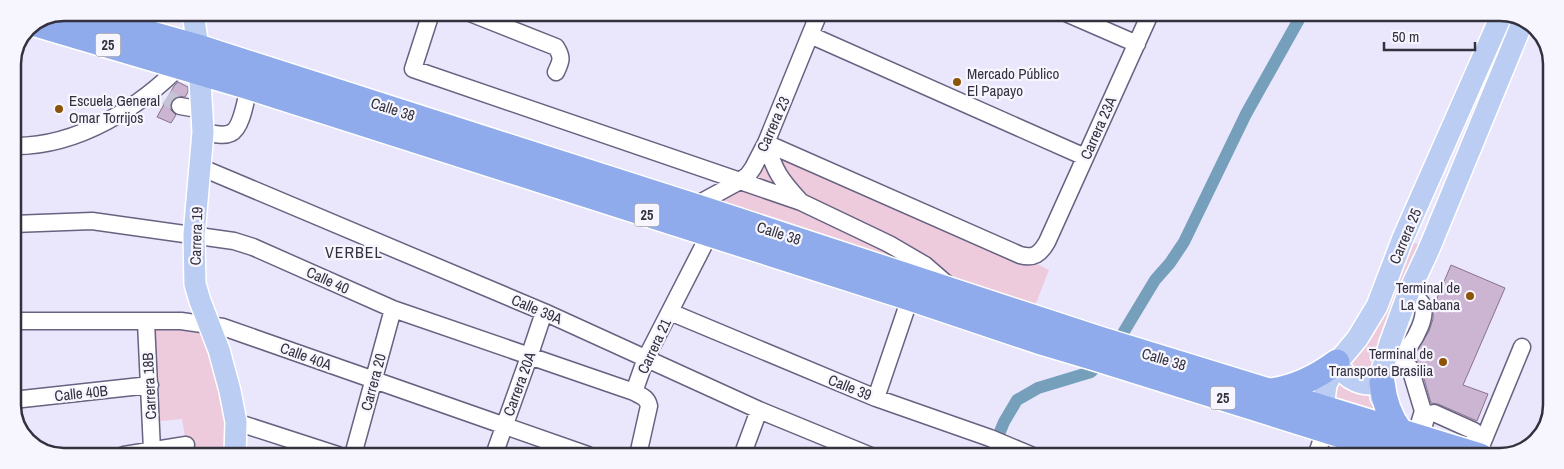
<svg xmlns="http://www.w3.org/2000/svg" width="1564" height="469" font-family="'Archivo Narrow',sans-serif">
<rect width="100%" height="100%" fill="#eae7fc"/>
<!-- green -->
<path fill="#edcbdd" d="M766,143L1020,255L1049,270L1031,316L694,206L740,181Z
M1403,238L1429,249L1382,382L1370,422L1319,406Z
M146,322L208,324L235,455H188L182,419L151,422Z"/>
<g fill="none" stroke-linecap="round" stroke-linejoin="round">
<!-- canal -->
<path stroke="#769fbb" stroke-width="12" d="M990,456L1004,422L1017,400L1038,388L1091,372L1111,353L1155,280L1170,263L1184,242L1246,114L1302,14"/>
</g>
<!-- building -->
<path fill="#ccb5d2" stroke="#87728c" d="M178,82L188,87V92L185,97L177,96L172,100L170,109L176,115L171,123L157,117L174,86Z
M1451,265L1505,288L1463,385L1488,394L1477,421L1438,404L1431,403L1420,365L1413,357L1429,331L1433,319V308Z"/>
<g fill="none" stroke-linecap="round" stroke-linejoin="round">
<!-- minor-tunnel -->
<path stroke="#c5c3d6" stroke-width="16" stroke-dasharray="16 8" stroke-linecap="butt" d="M167,97L180,106"/>
<defs>
<path id="minor" d="M431,13L413,69L801,202L889,244L925,265L948,285
M470,13L556,47C563,58 561,61 556,72
M1068,14L1137,44
M810,35L1085,157
M180,106L203,110
M203,132C211,133 223,137 231,133C242,128 246,98 249,87
M766,143L1020,255C1034,259 1040,254 1047,242L1150,14
M766,143C775,172 780,179 800,201
M13,146C78,147 141,107 185,61
M200,167L544,312L759,410L871,456
M694,206L740,181L748,175L753,168L766,143L819,13
M13,224L92,221L234,241L253,247L393,309L634,392
M670,312L876,398L990,438L1033,456
M13,321H181L223,327L588,455
M146,322L152,450
M1390,343C1397,346 1403,350 1410,345C1416,337 1426,318 1423,307C1422,300 1414,297 1408,294
M1385,356L1405,363L1410,368L1423,411L1415,437
M876,398L910,298
M13,400L150,385
M236,422L338,455
M1423,429L1426,418L1429,414L1434,413L1474,431L1476,435L1471,452
M124,455L186,445
M353,455L393,309
M494,455L529,357L544,312
M638,455L649,406C647,397 641,396 634,392L646,358L709,235
M742,456L759,410
M1316,456L1325,430
M1477,456L1522,347"/>
<path id="major" d="M193,13L198,47L203,132L194,235L195,284L200,301L219,350L230,391L236,422L235,455
M1337,362C1345,380 1364,388 1382,382
M1381,397L1383,367L1390,343L1408,294L1429,249L1523,21
M1325,424L1324,400L1326,385L1336,364L1357,339L1377,306L1403,238L1502,14"/>
<path id="highway" d="M77,13L198,47L694,206L1099,339L1480,456
M36,24L249,87L910,298L1038,341L1095,358L1408,456
M1382,382C1384,401 1389,416 1400,431
M1270,391C1296,388 1317,377 1337,362"/>
</defs>
<!-- minor casing -->
<use href="#minor" stroke="#676280" stroke-width="19"/>
<!-- major casing -->
<use href="#major" stroke="#fff" stroke-width="24"/>
<!-- highway casing -->
<use href="#highway" stroke="#fff" stroke-width="28"/>
<!-- minor -->
<use href="#minor" stroke="#fff" stroke-width="16"/>
<!-- major -->
<use href="#major" stroke="#bccdf3" stroke-width="21"/>
<!-- highway -->
<use href="#highway" stroke="#8fabeb" stroke-width="25"/>
</g>
<!-- markers -->
<g fill="#8c5309" stroke="#f7f6fe" stroke-width="2">
<circle cx="957" cy="82" r="5"/>
<circle cx="59" cy="109" r="5"/>
<circle cx="1470" cy="296" r="5"/>
<circle cx="1443" cy="362" r="5"/>
</g>
<g text-anchor="middle" dominant-baseline="central" stroke-width="4.5" stroke-linejoin="round" paint-order="stroke">
<!-- shield labels -->
<g fill="#f7f6fe" stroke="#6e6c78" stroke-width="1">
<rect x="95.5" y="33.5" width="25" height="23" rx="4"/>
<rect x="634.5" y="203.5" width="25" height="23" rx="4"/>
<rect x="1210.5" y="386.5" width="25" height="23" rx="4"/>
</g>
<g font-size="14" font-weight="bold" fill="#33313e">
<text x="108" y="45">25</text>
<text x="647" y="215">25</text>
<text x="1223" y="398">25</text>
</g>
<!-- poi labels -->
<g font-size="15" fill="#33313e" stroke="#f7f6fe" text-anchor="start">
<text x="967" y="73">Mercado Público<tspan x="967" dy="17">El Papayo</tspan></text>
<text x="69" y="100">Escuela General<tspan x="69" dy="17">Omar Torrijos</tspan></text>
<text x="1460" y="287" text-anchor="end">Terminal de<tspan x="1460" dy="17">La Sabana</tspan></text>
<text x="1433" y="353" text-anchor="end">Terminal de<tspan x="1433" dy="17">Transporte Brasilia</tspan></text>
</g>
<!-- street labels -->
<g font-size="15" fill="#33313e" stroke="#f7f6fe">
<text transform="translate(393 109) rotate(18)">Calle 38</text>
<text transform="translate(773 124) rotate(-66)">Carrera 23</text>
<text transform="translate(1098 128) rotate(-66)">Carrera 23A</text>
<text transform="translate(779 233) rotate(18)">Calle 38</text>
<text transform="translate(196 236) rotate(-88)">Carrera 19</text>
<text transform="translate(1405 236) rotate(-67)">Carrera 25</text>
<text transform="translate(328 280) rotate(24)">Calle 40</text>
<text transform="translate(537 309) rotate(23)">Calle 39A</text>
<text transform="translate(654 346) rotate(-65)">Carrera 21</text>
<text transform="translate(306 356) rotate(20)">Calle 40A</text>
<text transform="translate(1164 359) rotate(17)">Calle 38</text>
<text transform="translate(373 382) rotate(-75)">Carrera 20</text>
<text transform="translate(519 384) rotate(-70)">Carrera 20A</text>
<text transform="translate(149 386) rotate(-93)">Carrera 18B</text>
<text transform="translate(850 387) rotate(22)">Calle 39</text>
<text transform="translate(81 393) rotate(-6)">Calle 40B</text>
</g>
<!-- neighbourhood labels -->
<g font-size="16" letter-spacing="1" fill="#33313e" stroke="#f7f6fe">
<text x="354" y="252">VERBEL</text>
</g>
</g>
<!-- crop -->
<path d="M0 0H1564V469H0ZM64 21H1500A43 43 0 0 1 1543 64V405A43 43 0 0 1 1500 448H64A43 43 0 0 1 21 405V64A43 43 0 0 1 64 21Z" fill="#f7f6fe" fill-rule="evenodd"/>
<path fill="none" stroke="#33313e" stroke-width="2.5" d="M64 21H1500A43 43 0 0 1 1543 64V405A43 43 0 0 1 1500 448H64A43 43 0 0 1 21 405V64A43 43 0 0 1 64 21Z"/>
<!-- scale -->
<path d="M1384 42v8h91v-8" fill="none" stroke="#33313e" stroke-width="2.5"/>
<text x="1392" y="42" font-size="15" fill="#33313e" stroke="#f7f6fe" stroke-width="4" paint-order="stroke">50 m</text>
</svg>
